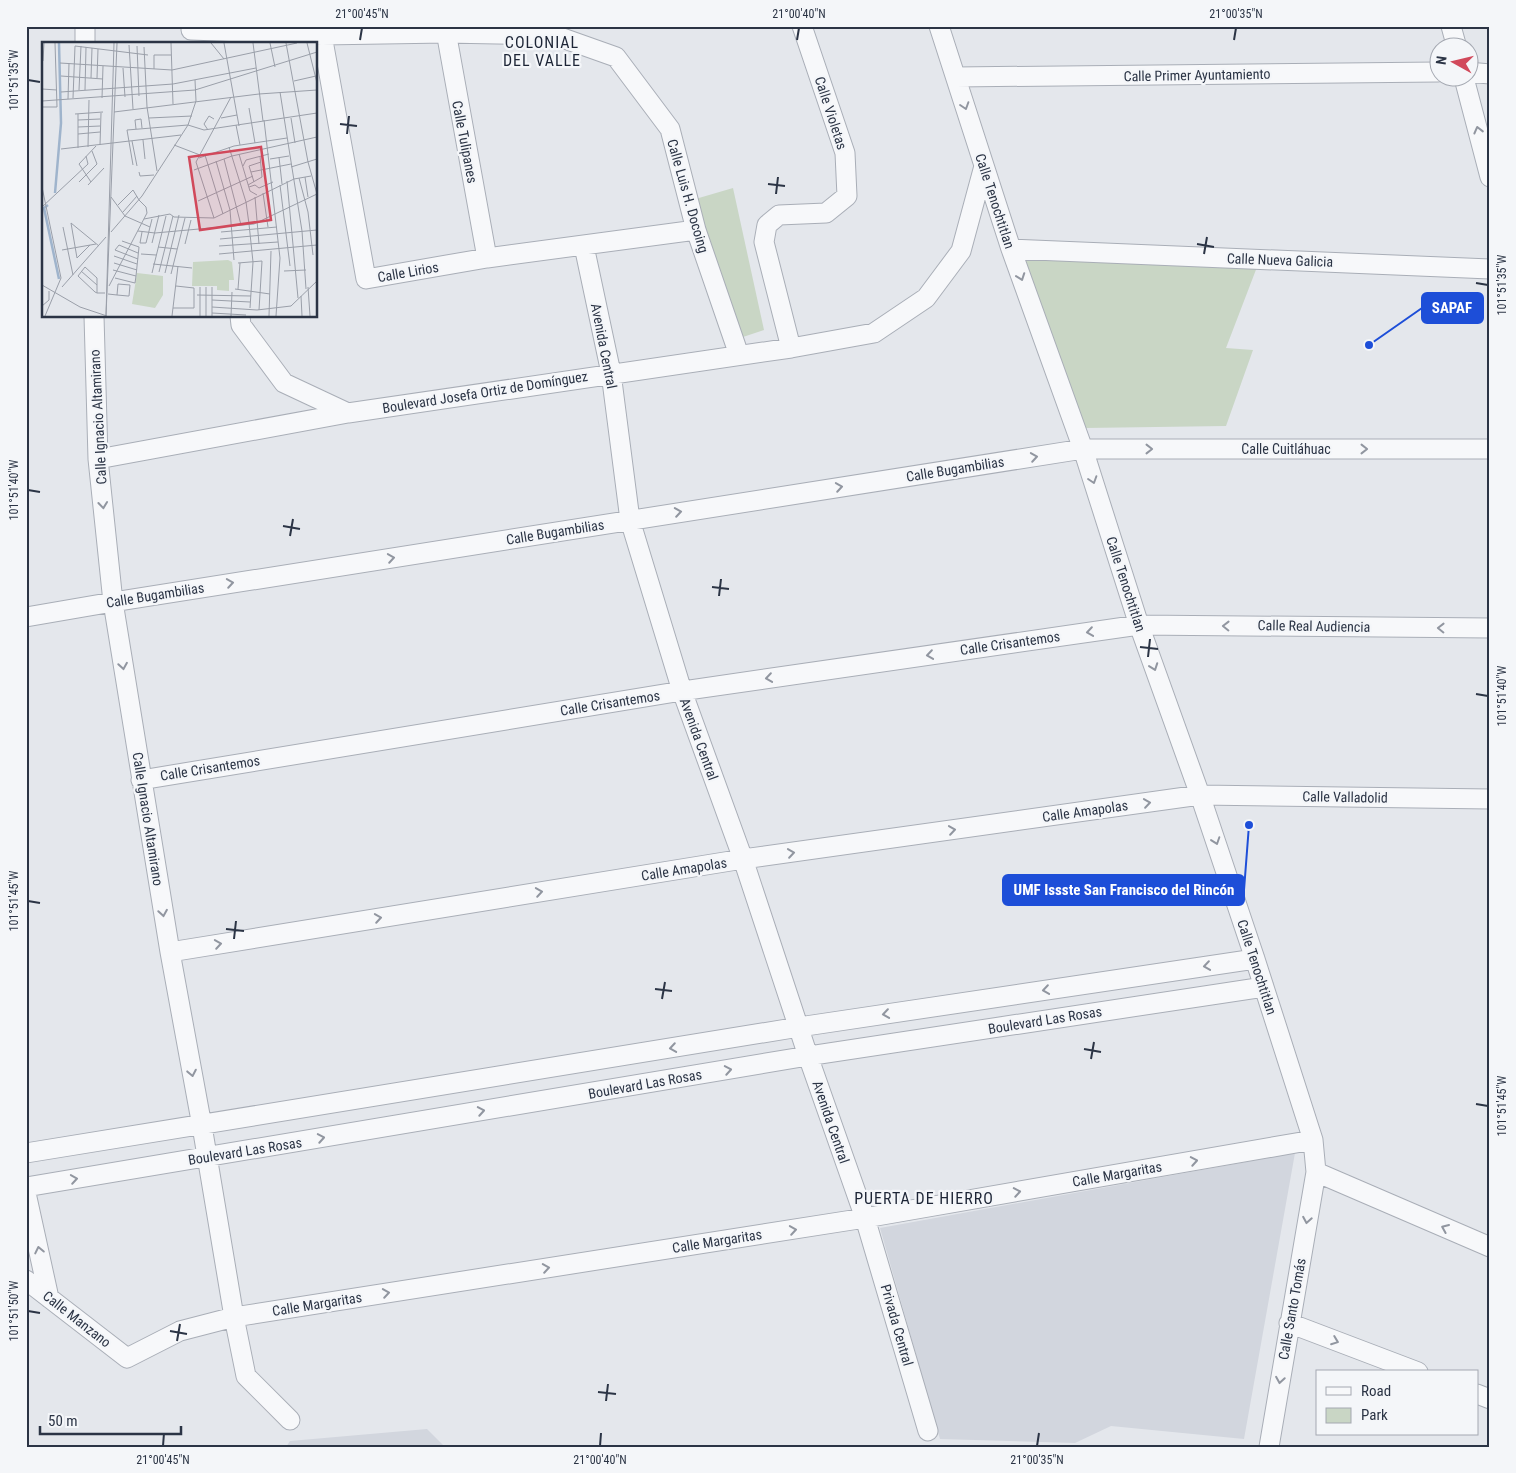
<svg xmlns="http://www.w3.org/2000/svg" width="1516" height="1473" font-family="'Roboto Condensed',sans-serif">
<rect width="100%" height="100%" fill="#e4e7ec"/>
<!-- built -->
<path fill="#d2d6de" d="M1295,1153L1244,1439L1111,1426L1075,1443L940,1439L880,1228Z
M427,1429L445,1447H286L290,1441Z"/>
<!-- green -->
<path fill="#c9d6c5" d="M733,188L764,330L737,339L692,200Z
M1020,257L1257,267L1226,348L1253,350L1226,426L1085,428Z"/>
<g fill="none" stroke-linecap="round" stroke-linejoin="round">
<defs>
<path id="minor" d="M85,26V44
M445,26L487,258
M939,26L1011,249L1083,449L1139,625L1200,795L1255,959L1313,1140L1316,1172L1269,1447
M1451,26L1457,48
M191,30L322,35L445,33L554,35L616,57L670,129L696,230L739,355
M322,35L366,279L487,258L696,230
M1468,72L1490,74
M956,77L1438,72
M1464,78L1490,177
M584,246L611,373L630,520L682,691L743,859L808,1056L865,1218L928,1431
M1011,249L1490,269
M94,316L98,459L113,602L170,952L202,1126L234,1317L246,1376L290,1420
M240,316L241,325L284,383L348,413
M791,348L764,242L767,225L779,215L826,213L847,196L845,153L802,26
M98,459L348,413L791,348L874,333L926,298L961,251L984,166
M26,617L113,602L1083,449H1490
M141,780L682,691L1139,625L1490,628
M170,952L743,859L1200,795L1490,799
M26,1153L799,1027L1255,959
M1316,1172L1490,1247
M26,1187L808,1056L1264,987
M26,1193L49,1298
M26,1280L127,1358L180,1331L234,1317L865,1218L1313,1140
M1289,1323L1418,1372
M1477,1394L1490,1399"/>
</defs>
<!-- minor casing -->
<use href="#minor" stroke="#a9aeb7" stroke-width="21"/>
<!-- minor -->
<use href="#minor" stroke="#f7f8fa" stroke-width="19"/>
</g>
<!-- one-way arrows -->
<defs><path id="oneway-chevron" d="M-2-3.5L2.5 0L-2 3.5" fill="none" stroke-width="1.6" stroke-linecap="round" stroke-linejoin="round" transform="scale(1.25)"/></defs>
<g stroke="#9196a0">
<use href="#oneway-chevron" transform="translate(965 106) rotate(72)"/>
<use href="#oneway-chevron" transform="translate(1478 130) rotate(-104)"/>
<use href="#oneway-chevron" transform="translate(1021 277) rotate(70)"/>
<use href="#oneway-chevron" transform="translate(1149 449)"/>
<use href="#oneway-chevron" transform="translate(1364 449)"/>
<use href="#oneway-chevron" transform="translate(1034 457) rotate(-9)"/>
<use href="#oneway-chevron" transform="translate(1093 480) rotate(72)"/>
<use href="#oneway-chevron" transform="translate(839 487) rotate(-9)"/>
<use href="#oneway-chevron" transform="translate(103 505) rotate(84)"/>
<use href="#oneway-chevron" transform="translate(678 512) rotate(-9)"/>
<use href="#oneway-chevron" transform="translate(391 558) rotate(-9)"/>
<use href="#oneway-chevron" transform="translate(230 583) rotate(-9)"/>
<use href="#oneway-chevron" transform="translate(1226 626) rotate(-179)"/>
<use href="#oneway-chevron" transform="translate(1441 628) rotate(-179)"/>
<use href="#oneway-chevron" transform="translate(1090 632) rotate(172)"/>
<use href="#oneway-chevron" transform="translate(930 655) rotate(172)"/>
<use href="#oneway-chevron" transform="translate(123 666) rotate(81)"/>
<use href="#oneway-chevron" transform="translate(1154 667) rotate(70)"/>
<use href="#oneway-chevron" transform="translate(769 678) rotate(172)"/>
<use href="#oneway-chevron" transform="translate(1147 803) rotate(-8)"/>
<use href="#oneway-chevron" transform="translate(952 830) rotate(-8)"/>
<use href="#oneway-chevron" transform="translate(1216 841) rotate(71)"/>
<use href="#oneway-chevron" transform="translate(791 853) rotate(-8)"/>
<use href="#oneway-chevron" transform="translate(539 892) rotate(-9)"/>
<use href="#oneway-chevron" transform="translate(163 913) rotate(81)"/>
<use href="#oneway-chevron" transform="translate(378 918) rotate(-9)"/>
<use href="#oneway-chevron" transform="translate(218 944) rotate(-9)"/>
<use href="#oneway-chevron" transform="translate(1207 966) rotate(172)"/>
<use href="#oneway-chevron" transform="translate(1046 990) rotate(172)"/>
<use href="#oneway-chevron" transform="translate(886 1014) rotate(172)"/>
<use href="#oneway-chevron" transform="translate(673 1048) rotate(171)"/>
<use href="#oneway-chevron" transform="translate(728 1070) rotate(-10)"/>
<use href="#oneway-chevron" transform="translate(192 1073) rotate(79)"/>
<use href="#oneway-chevron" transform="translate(481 1111) rotate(-10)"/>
<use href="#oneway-chevron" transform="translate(321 1138) rotate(-10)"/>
<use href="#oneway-chevron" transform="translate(1194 1161) rotate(-10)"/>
<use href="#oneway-chevron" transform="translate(74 1179) rotate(-9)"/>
<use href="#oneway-chevron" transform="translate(1017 1192) rotate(-10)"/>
<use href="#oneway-chevron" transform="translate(1307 1220) rotate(100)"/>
<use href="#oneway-chevron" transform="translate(1445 1228) rotate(-157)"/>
<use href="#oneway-chevron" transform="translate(793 1230) rotate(-9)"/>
<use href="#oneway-chevron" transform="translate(39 1250) rotate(-102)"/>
<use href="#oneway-chevron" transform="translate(546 1268) rotate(-9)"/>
<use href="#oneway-chevron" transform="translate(386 1293) rotate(-9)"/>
<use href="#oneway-chevron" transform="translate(1335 1341) rotate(21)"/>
<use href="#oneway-chevron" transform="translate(1280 1380) rotate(99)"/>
</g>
<!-- ticks -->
<path fill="none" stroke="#2b3445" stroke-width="2" d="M360,40L362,28M797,40L799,28M1234,40L1236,28M28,80L40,82M340,124L357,126M347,134L349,116M768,184L785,186M776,194L778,177M1197,244L1214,247M1204,254L1207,237M1476,283L1488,285M28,490L40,492M283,526L300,529M290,536L293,519M712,587L729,589M719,596L721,579M1140,647L1158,649M1148,657L1150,639M1476,694L1488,696M28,901L40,903M226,929L244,931M234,939L236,921M655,989L672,991M662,999L665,982M1084,1049L1101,1052M1091,1059L1094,1042M1476,1104L1488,1106M28,1311L40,1313M170,1331L187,1334M177,1341L180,1324M598,1392L616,1394M606,1401L608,1384M163,1446L164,1433M600,1446L601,1433M1037,1446L1039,1433"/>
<g text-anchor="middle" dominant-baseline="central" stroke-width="4.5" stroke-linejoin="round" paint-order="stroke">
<!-- street labels -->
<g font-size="14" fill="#2b3445" stroke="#f4f6f9">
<text transform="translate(1197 75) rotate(-1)">Calle Primer Ayuntamiento</text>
<text transform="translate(831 113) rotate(72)">Calle Violetas</text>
<text transform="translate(465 142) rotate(79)">Calle Tulipanes</text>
<text transform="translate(688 196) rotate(74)">Calle Luis H. Docoing</text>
<text transform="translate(995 201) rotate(72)">Calle Tenochtitlan</text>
<text transform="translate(1280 260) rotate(2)">Calle Nueva Galicia</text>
<text transform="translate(408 272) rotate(-10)">Calle Lirios</text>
<text transform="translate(604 346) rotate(79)">Avenida Central</text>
<text transform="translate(485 392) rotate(-9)">Boulevard Josefa Ortiz de Domínguez</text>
<text transform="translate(98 417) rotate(-93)">Calle Ignacio Altamirano</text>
<text x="1286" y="449">Calle Cuitláhuac</text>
<text transform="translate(955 469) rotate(-9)">Calle Bugambilias</text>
<text transform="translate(555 532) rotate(-9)">Calle Bugambilias</text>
<text transform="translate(1126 584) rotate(72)">Calle Tenochtitlan</text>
<text transform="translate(155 595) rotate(-9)">Calle Bugambilias</text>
<text transform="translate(1314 626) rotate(1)">Calle Real Audiencia</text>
<text transform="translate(1010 643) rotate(-8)">Calle Crisantemos</text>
<text transform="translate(610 703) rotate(-9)">Calle Crisantemos</text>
<text transform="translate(699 739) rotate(70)">Avenida Central</text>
<text transform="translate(210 768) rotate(-9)">Calle Crisantemos</text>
<text transform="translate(1345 797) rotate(1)">Calle Valladolid</text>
<text transform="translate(1085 811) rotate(-8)">Calle Amapolas</text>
<text transform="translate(148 819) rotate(81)">Calle Ignacio Altamirano</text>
<text transform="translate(684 869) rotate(-9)">Calle Amapolas</text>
<text transform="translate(1257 967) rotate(72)">Calle Tenochtitlan</text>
<text transform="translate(1045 1020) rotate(-9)">Boulevard Las Rosas</text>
<text transform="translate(645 1084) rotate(-10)">Boulevard Las Rosas</text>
<text transform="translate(831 1122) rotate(71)">Avenida Central</text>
<text transform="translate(245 1151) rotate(-9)">Boulevard Las Rosas</text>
<text transform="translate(1117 1174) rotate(-10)">Calle Margaritas</text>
<text transform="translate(717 1241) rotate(-9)">Calle Margaritas</text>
<text transform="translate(317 1304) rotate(-9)">Calle Margaritas</text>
<text transform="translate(1292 1309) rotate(-80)">Calle Santo Tomás</text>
<text transform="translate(77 1319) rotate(38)">Calle Manzano</text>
<text transform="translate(897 1325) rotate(74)">Privada Central</text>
</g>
<!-- quarter labels -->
<g font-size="16" letter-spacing="1" fill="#1d2536" stroke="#f4f6f9">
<text x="542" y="42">COLONIAL<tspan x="542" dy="18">DEL VALLE</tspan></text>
<text x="924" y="1198">PUERTA DE HIERRO</text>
</g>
</g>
<!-- overview -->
<g transform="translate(42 42)">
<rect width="275" height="275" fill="#e4e7ec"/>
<path d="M186,218L190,220L192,238H187V249L175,248V244H150L151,220ZM95,231L121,234V253L113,266L90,262Z" fill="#c9d6c5"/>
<path fill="none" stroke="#9fb4cc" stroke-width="2.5" d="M13,151L19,81L17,1M6,163L2,166L17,237"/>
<path fill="none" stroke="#9a9fa9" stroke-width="1" d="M129,1L131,62M169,1L182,17M182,1L197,84M211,1L221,79M228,1L233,25M244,1L266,120L275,152M265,1L275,41M87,3L91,67M95,4L97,54M102,5L105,65L115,129M1,19L2,1M18,21L130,28L255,1M81,26L83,55M112,27V13H129M19,34L61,37M49,36L50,6M55,36L56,7M252,39L274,34M0,47L15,48M37,48L39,4M43,48L44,5M19,50L131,42L214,26M238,50L260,189L264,247M31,56L33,4L106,13M60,56L61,24M26,57L27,21M0,59L153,48L275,10M0,65H15L13,1M207,66L213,101M72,70L217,52L275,48M33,72L61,70M36,72V106M107,76L150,74M179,76L195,73M249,76L253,101M36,78L58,77M222,78L238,216L234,274M194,83L198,103M36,85L58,84M94,87L93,78L99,77L100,86M166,88L162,82L167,74L172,77M36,92L58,90M101,98L103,117M90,99L95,124M58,103L59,71M132,103L158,113M46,105L47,58M187,105L204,160L207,182L211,220L208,266M19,107L139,93M197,112L208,149L215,153M163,113L181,172M237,115L240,142M157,116L192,104L245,96M182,117L199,183M228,117L247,114M174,119L188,168L192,218M91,123L85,88L146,83L162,88L275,71M201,124L204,118L227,112M249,125L275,117M152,128L190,114L275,95M97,130L98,134L112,133M209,130L249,122M263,135L266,155M257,136L266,170L271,213M245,139L256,256M37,140L55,122L50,109M49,140L37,122L54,104M212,140L207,124L219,120M46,143L62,126M206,143L220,135L218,114M238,143L248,224M0,145L19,236L3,274M207,145L213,143L217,146L231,140M221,151L226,185M69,155L83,174L108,185M213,155L217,202M97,158L104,165L105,171M156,159L211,134M76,163L91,148L97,158M0,165L46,122L44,114M81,170L95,154M172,176L154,120L189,55M102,177L128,172L132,175L172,176L252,137L269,134M21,185L31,233M96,189L113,191L212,182L275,152M69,190L100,154L146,83L154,59L153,38M100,190L98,201H104L110,177M179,190L235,185M178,197L275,188M110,201L117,173M143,202L149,178M48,203L35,216L29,181L57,204M177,204L236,200M116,205L135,207M20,208L54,202M99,212L114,213M177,212L275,203M72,214L95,222M96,217L73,208L77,203L96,211M72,221L95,228M196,221L220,219L217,268M111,222L150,226M71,228L94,234M39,229L55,243M242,229L264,228M117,230L131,174M110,231L124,174M123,231L137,173M129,232L143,176M73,236L93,241L94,234L97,205L80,199M0,243L38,265L65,274M67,244L105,171M20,245L64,195M164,245V274M170,245V274M266,245L268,274M193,247L228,252M196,247L198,221M55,251V236L43,225L36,234L53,250L55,251H63M66,252L75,253L86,254H87L88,243L76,242L75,253M155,253L209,254M259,254L260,274M170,258L208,260M0,264L7,258V249M170,265L215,268L249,264L275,239M131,266H152V246L134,244M170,271L204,273M64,273L72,1M64,274L75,1M130,274L136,224M158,274V245M189,274L190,250M227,274L229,209"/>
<path fill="#d1495b" fill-opacity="0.15" stroke="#d1495b" stroke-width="2.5" d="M219,105L229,178L158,188L147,115Z"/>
<rect width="275" height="275" fill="none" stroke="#2b3445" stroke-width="2.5"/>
</g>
<!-- callouts -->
<path fill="none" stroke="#1d4ed8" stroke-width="2" d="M1369 345L1422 308M1249 825L1244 890"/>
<g fill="#1d4ed8" stroke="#f4f6f9" stroke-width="2">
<circle cx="1369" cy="345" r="5"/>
<circle cx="1249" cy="825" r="5"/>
</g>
<g fill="#1d4ed8" stroke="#1d4ed8" stroke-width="2">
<rect x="1422" y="293" width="61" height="30" rx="5"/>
<rect x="1003" y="875" width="241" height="30" rx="5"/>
</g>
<g font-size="15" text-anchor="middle" font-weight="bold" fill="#fff">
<text x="1452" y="313">SAPAF</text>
<text x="1124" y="895">UMF Issste San Francisco del Rincón</text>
</g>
<!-- border -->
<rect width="1516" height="1473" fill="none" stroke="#f4f6f9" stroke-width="55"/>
<!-- legend -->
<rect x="1316" y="1370" width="162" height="65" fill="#f4f6f9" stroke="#a4a8b1"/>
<rect x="1326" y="1387" width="25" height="8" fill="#f7f8fa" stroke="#a4a8b1"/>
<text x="1361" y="1396" font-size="15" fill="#2b3445">Road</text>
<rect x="1326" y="1408" width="25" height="15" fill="#c9d6c5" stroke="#a4a8b1"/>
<text x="1361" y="1420" font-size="15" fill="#2b3445">Park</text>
<!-- north arrow -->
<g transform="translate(1454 62) rotate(278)"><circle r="24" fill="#f4f6f9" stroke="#a4a8b1"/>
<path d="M0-4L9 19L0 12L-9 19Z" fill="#d1495b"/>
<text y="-8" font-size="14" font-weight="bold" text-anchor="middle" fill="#2b3445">N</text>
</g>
<!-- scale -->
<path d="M40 1426v8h141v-8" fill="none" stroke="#2b3445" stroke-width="2.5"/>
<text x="48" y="1426" font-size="15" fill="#2b3445" stroke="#f4f6f9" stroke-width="4" paint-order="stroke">50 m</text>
<rect x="28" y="28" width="1460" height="1418" fill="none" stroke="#2b3445" stroke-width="2"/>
<g font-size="12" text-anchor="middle" fill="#2b3445">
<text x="362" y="18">21°00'45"N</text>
<text x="799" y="18">21°00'40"N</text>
<text x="1236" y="18">21°00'35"N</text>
<text transform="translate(14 80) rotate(-90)" y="4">101°51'35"W</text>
<text transform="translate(1502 285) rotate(-90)" y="4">101°51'35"W</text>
<text transform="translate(14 490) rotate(-90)" y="4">101°51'40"W</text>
<text transform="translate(1502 696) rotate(-90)" y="4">101°51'40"W</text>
<text transform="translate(14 901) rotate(-90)" y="4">101°51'45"W</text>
<text transform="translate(1502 1106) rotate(-90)" y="4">101°51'45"W</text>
<text transform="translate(14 1311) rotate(-90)" y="4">101°51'50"W</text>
<text x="163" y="1464">21°00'45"N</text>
<text x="600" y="1464">21°00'40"N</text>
<text x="1037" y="1464">21°00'35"N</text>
</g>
</svg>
